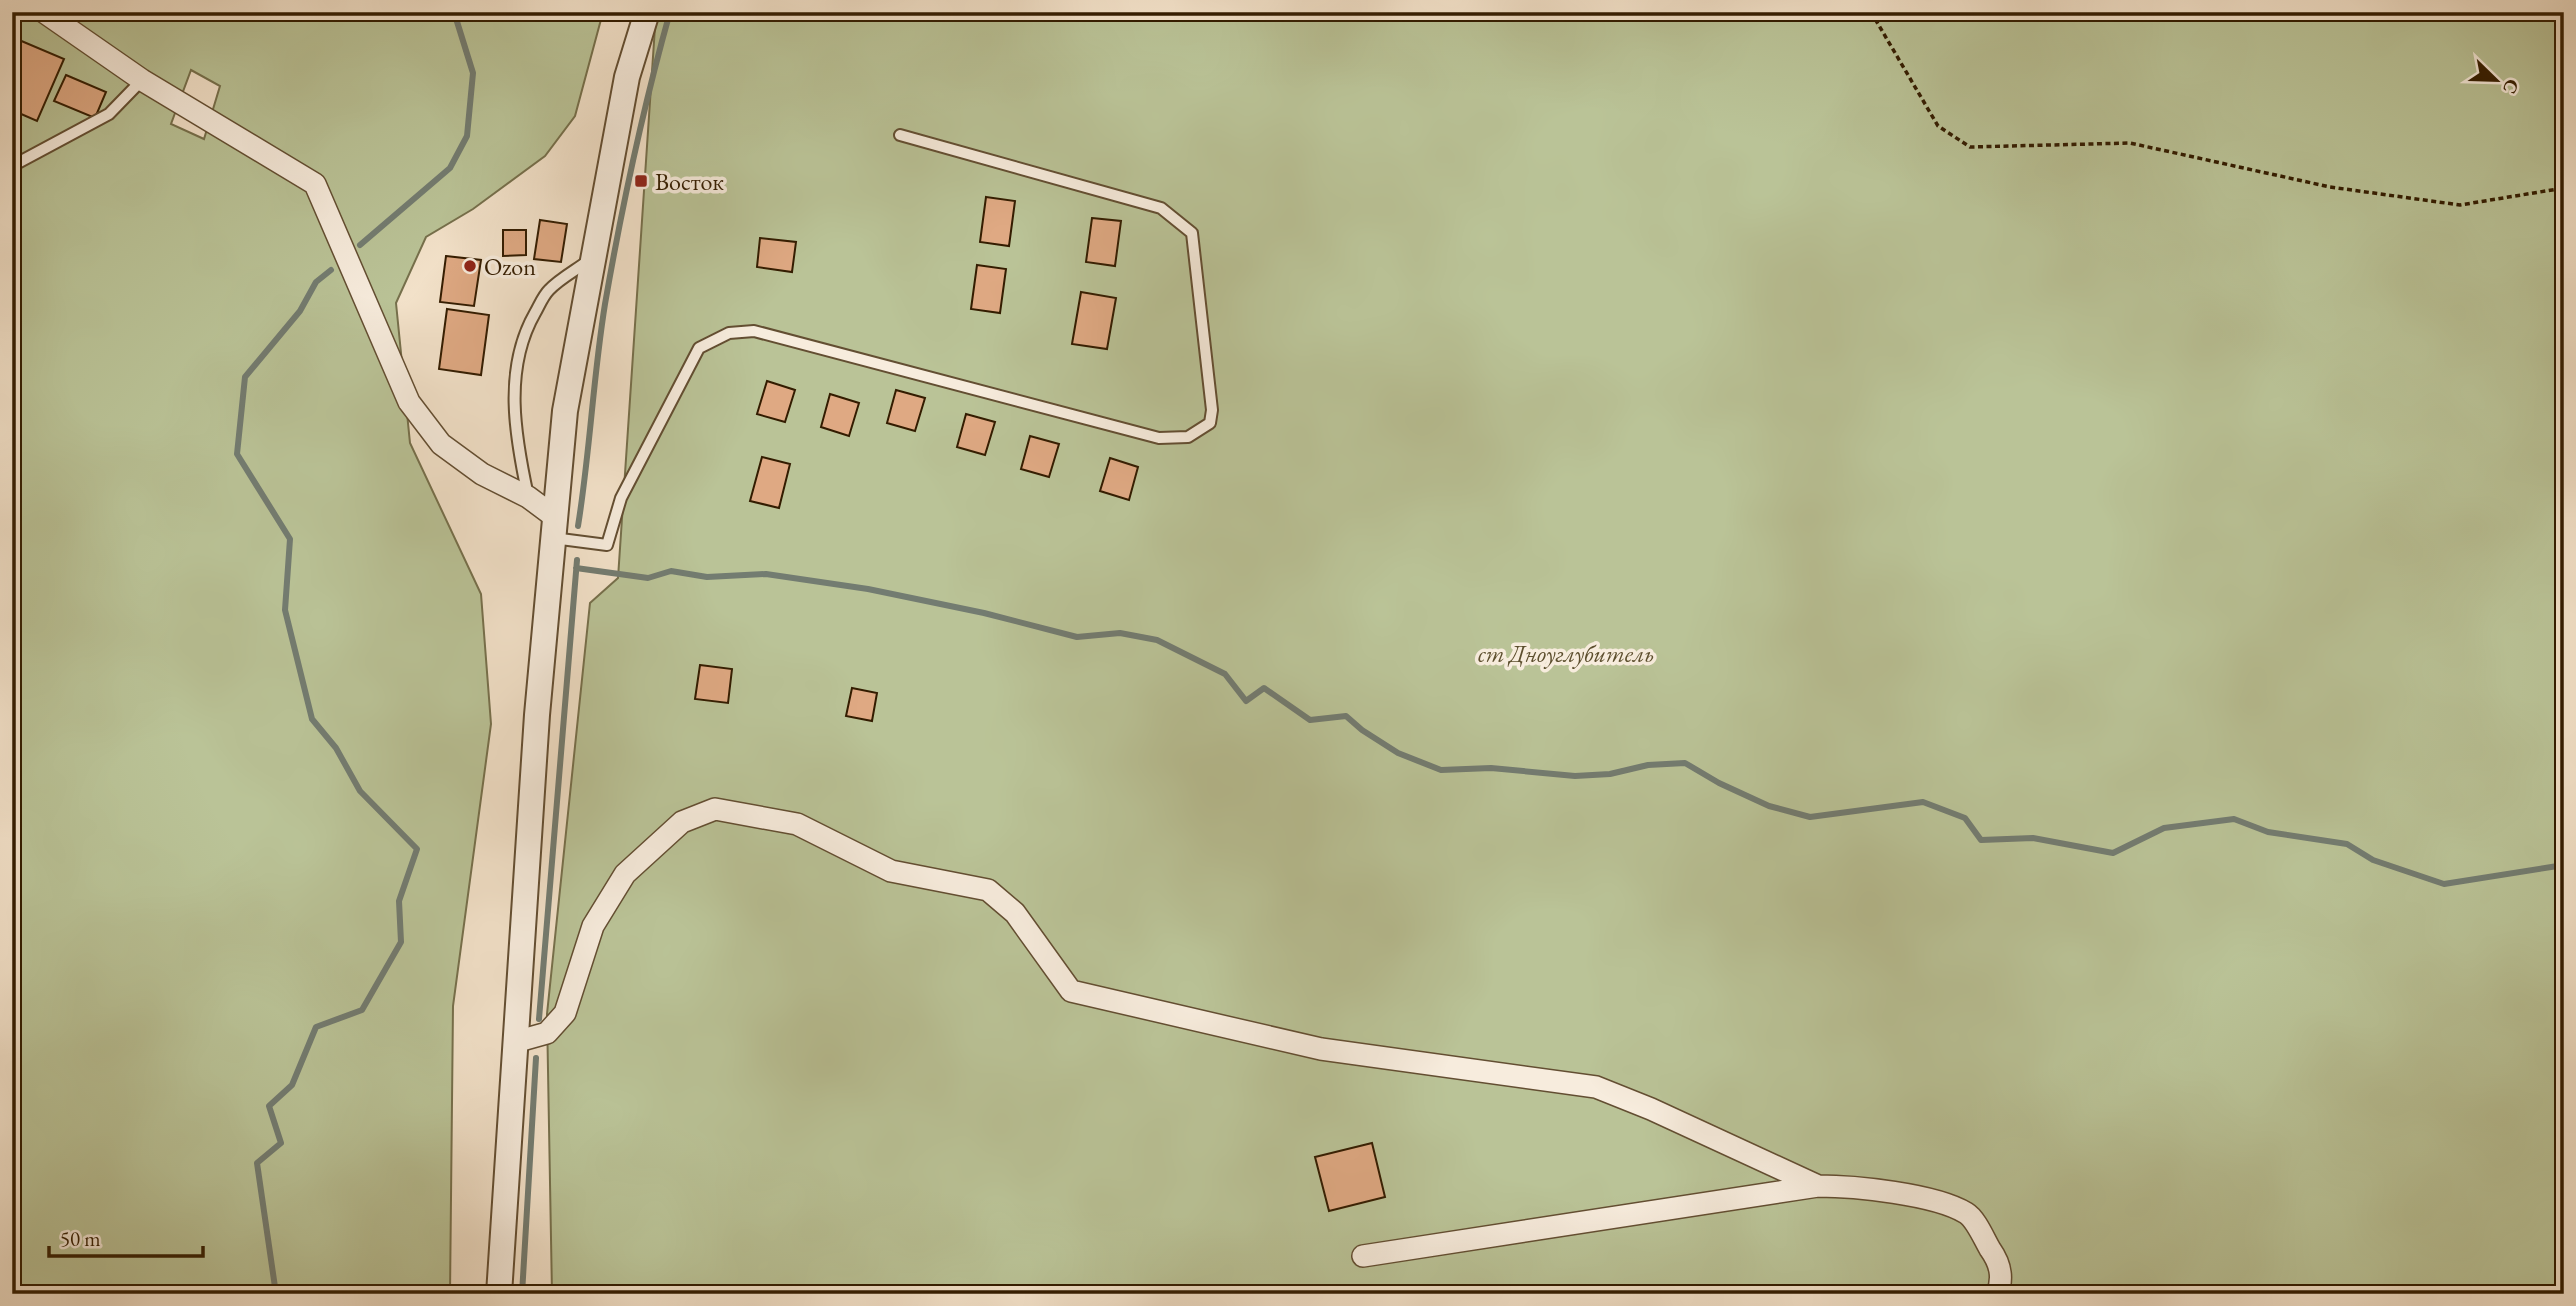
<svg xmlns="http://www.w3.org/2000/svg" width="2576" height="1306" font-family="'EB Garamond',serif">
<rect width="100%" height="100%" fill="#f3e2ca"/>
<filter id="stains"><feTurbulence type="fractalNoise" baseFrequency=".00286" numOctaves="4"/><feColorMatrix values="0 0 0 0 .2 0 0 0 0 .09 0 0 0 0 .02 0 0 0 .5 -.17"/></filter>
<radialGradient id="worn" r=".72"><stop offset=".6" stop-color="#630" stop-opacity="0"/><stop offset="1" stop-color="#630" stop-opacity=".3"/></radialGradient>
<!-- green -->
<path fill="#bac397" stroke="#76704c" stroke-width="2" fill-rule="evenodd" d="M12,12H603L575,116L545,156L473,209L426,237L396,303L410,443L481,594L491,724L453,1006L450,1294H12ZM191,70L220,86L204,139L171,124Z
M660,12H2564V1294H2329L2332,1291L2284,1294H552L547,1014L590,603L618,578L655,27Z"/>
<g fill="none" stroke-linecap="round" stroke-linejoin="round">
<!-- stream -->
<path stroke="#737c71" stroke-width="6" d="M360,245L450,168L467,136L473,73L454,12
M578,526C590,452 593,378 605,304C622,206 643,108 670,12
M576,568L648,578L671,571L707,577L766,574L868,589L984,613L1077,637L1120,633L1157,640L1225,674L1246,701L1264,688L1310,720L1346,716L1362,730L1398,753L1441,770L1491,768L1575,776L1610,774L1648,765L1685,763L1719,783L1769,806L1810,817L1923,802L1965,818L1981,840L2033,838L2113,853L2164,828L2234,819L2268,832L2347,844L2373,860L2444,884L2564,865
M539,1019L577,560
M276,1294L257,1163L281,1143L269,1106L292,1085L316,1027L362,1010L401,942L399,901L417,849L360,791L336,748L312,719L285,610L290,539L237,454L245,377L300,311L316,282L331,270
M522,1294L536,1058"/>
</g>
<!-- building -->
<path fill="#dfa983" stroke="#331c00" stroke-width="2" d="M12,37L64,59L37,121L12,110Z
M66,75L106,92L95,118L54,101Z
M986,197L1015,201L1009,246L980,242Z
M1092,218L1121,221L1115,266L1086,262Z
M540,220L567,224L561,262L534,259Z
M503,230H526V255L503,256Z
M760,238L796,242L792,272L757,267Z
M446,256L481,260L474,306L440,302Z
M977,265L1006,269L1000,313L971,309Z
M1081,292L1116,298L1107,349L1072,344Z
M447,309L489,315L481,375L439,369Z
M767,381L795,390L785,422L757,414Z
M896,390L925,398L915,431L887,423Z
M830,394L859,403L849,436L821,427Z
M966,414L995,422L985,455L957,447Z
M1030,436L1059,444L1049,477L1021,469Z
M762,457L790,464L779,508L750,501Z
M1110,458L1138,467L1129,500L1100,491Z
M700,665L732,669L728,703L695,699Z
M852,688L877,693L872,721L846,716Z
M1372,1143L1385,1197L1329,1211L1315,1157Z"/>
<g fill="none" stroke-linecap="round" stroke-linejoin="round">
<defs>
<path id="service" d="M12,166L109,114L142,80
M528,496C515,436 503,369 535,313C539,306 543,296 549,290C559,279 576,270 588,261
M553,538L607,545L621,498L699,348L729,333L754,331L1159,438L1188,437L1210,423L1212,410L1192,233L1161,208L900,135"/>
<path id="minor" d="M44,12L142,80L315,184L409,402L441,444L482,474L528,497L555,517
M515,1042L547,1033L565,1013L593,926L625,874L682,822L715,809L797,824L891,871L988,890L1015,913L1071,991L1321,1049L1596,1087L1651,1109L1818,1186
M1363,1256L1818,1186C1854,1186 1935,1194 1966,1213C1976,1219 1984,1239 1990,1249C2000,1263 2004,1277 1997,1294"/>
<path id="tertiary" d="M499,1294L537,715L565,411L627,77L647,12"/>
</defs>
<!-- service casing -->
<use href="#service" stroke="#634e32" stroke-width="14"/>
<!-- minor casing -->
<use href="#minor" stroke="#634e32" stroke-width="24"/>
<!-- tertiary casing -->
<use href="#tertiary" stroke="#634e32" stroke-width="28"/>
<!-- path -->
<path stroke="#331c00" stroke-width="3.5" stroke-dasharray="5 3.5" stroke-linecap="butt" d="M1871,12L1938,126L1970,147L2130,143L2330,187L2460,205L2564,188"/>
<!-- service -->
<use href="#service" stroke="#f7ecdd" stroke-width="10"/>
<!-- minor -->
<use href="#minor" stroke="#f7ecdd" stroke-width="21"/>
<!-- tertiary -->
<use href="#tertiary" stroke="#f7ecdd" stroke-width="24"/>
</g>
<!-- markers -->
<g fill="#8f2418" stroke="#f7ecdd" stroke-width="2.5">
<rect x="634" y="174" width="14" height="14" rx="3.5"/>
<circle cx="470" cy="266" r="7"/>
</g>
<g text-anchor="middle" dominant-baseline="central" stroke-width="7" stroke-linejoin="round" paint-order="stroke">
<!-- poi labels -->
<g font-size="24" fill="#331c00" stroke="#f7ecdd" text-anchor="start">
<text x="655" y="181">Восток</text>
<text x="484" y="266">Ozon</text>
</g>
<!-- park labels -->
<g font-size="24" font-style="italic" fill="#5c4e2d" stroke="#f7ecdd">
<text x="1566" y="653">ст Дноуглубитель</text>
</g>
</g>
<!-- margin -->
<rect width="2576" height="1306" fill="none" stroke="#f3e2ca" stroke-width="42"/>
<rect x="14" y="14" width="2548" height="1278" fill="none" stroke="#331c00" stroke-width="3.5"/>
<rect x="21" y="21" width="2534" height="1264" fill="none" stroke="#331c00" stroke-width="2"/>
<!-- north arrow -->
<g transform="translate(2496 80) rotate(113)" stroke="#f7ecdd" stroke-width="5" paint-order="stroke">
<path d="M0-5L12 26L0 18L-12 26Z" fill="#331c00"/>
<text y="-10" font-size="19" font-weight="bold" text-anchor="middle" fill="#331c00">С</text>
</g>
<!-- scale -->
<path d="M49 1246v10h154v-10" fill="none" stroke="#331c00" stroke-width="3.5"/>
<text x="60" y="1246" font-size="21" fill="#331c00" stroke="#f7ecdd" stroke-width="5" paint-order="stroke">50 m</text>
<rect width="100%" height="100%" filter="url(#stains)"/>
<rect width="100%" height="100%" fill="url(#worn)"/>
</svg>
